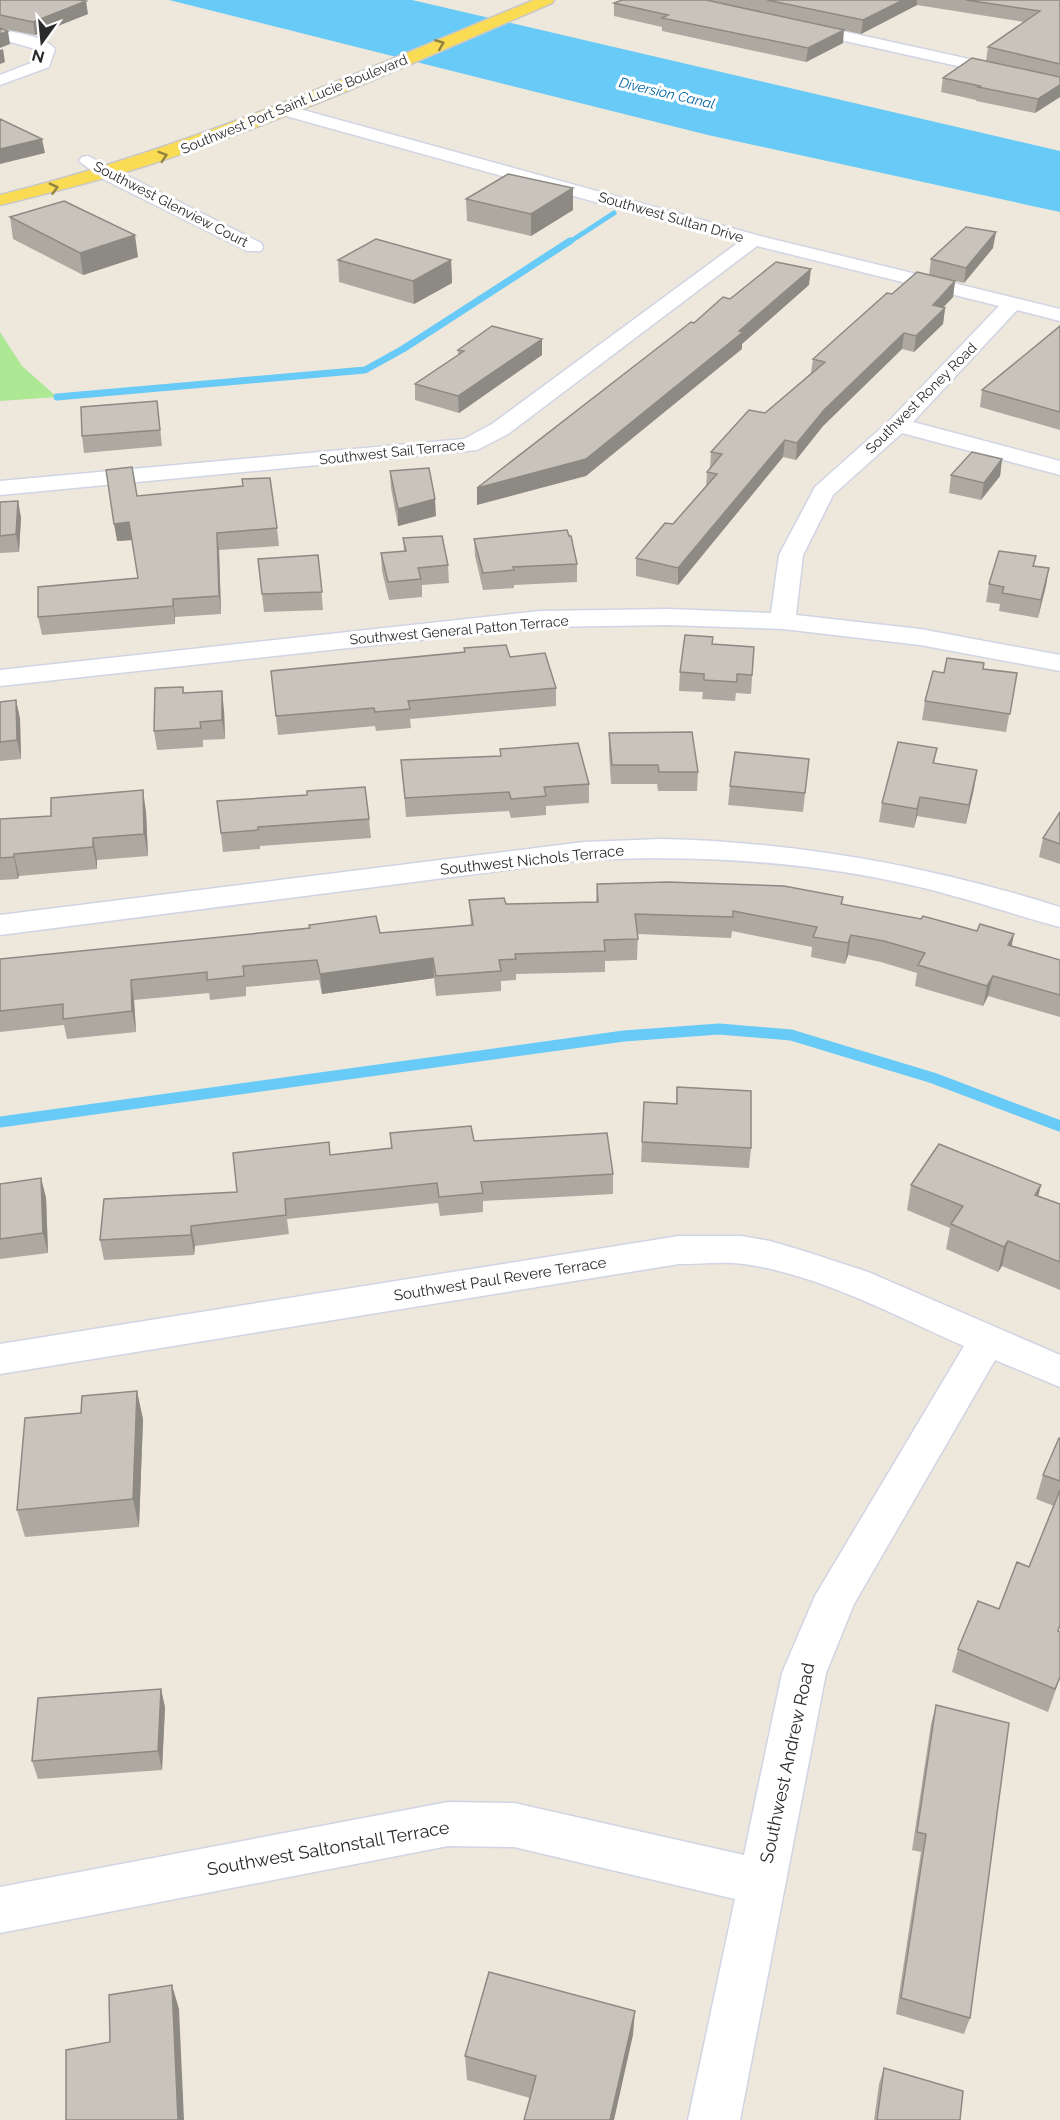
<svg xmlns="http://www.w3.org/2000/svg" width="1060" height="2120" font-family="Raleway,sans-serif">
<rect width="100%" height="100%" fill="#eee7dc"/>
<!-- green -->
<path fill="#ade894" d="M0,332L22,366L57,397L0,401Z"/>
<!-- water -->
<path fill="#67caf7" d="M169,0H412L1060,151V212L708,135Z"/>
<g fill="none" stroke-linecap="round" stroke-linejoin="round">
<!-- stream-far2 -->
<path stroke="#67caf7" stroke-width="5" d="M568,243L614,213"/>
<!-- stream-far1 -->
<path stroke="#67caf7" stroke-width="7" d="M57,397L365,370L403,349L570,241"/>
<!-- stream -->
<path stroke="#67caf7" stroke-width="11" d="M0,1122L624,1036L719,1029L791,1035L933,1078L1060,1126"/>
<defs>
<path id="minor" d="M801,22L1060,79V89L796,30L793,27Z
M0,29C17,34 44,35 55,49L49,67L0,85V75L36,61L39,50L0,39Z
M285,105L760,236L1060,309V321L1017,310L913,422L1060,461V475L902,433L833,495L803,555L796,615L920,629L1060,655V671L920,645L783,629L669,625L540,627L0,686V670L540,611L669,609L771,613L779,555L815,487L890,420L999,306L757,246L508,434L477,450L0,495V481L464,439L492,424L739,242L279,114L277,110Z
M88,156L261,243L263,247L261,251H247L101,178L79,161L82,157Z
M662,839C799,842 930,866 1060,907V927C1011,914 964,897 915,886C806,860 696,855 584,860L0,935V915L584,842Z
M679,1236H741L770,1241L807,1252L868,1272L1060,1355V1387L995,1360L854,1604L826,1673L740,2120H688L735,1899L514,1847L448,1846L0,1933V1887L448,1802L514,1803L744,1855L782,1673L815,1596L964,1346C893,1315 821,1275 744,1264C723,1261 700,1264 679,1264L0,1374V1344Z"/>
<path id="primary" d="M534,0H554L552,3C418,60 285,122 145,166C97,181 49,193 0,205V195C186,149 358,73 534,0Z"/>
</defs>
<!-- minor casing -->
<use href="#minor" stroke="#d1d4e4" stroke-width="3"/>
<!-- primary casing -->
<use href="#primary" stroke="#c8c8c8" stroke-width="3"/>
<!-- minor -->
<use href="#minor" fill="#fff" fill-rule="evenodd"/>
<!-- primary -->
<use href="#primary" fill="#fadb54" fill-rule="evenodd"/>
</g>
<!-- wall -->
<path fill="#ada9a1" d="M0,0L88,14L35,35L0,28Z
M707,0H1060V97L1035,113L976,101V100L941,92L943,78L986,61L988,47L1024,22L917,5L861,34Z
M614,3L843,43L806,62L662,31V27L614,16Z
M573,188V210L531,236L467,221L466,199Z
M10,217L138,257L83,275L13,239Z
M993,248L964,283L955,281L953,297L943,308H945L943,324L914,352L902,349L823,426L796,460L783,457L678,585L636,576V558L673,524L706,488L707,472L710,468L711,452L765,413L811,373L813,359L892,294L929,275L931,259Z
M338,260H451L452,283L414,304L339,282Z
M1060,326V430L980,407L982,390Z
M458,350L542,355L459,413L415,400V384L458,355Z
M159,418L162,446L84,453L82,436Z
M1002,459L1000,476L981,500L949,493L951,475Z
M390,471L436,516L398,526L391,488Z
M137,496L277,528L279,546L219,550L221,614L175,617V624L42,635L38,617L138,578L132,540L117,541Z
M18,501L21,518L19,552L0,553V502Z
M403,538L448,565L449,583L422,585V597L389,600L382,571L381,553L404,551Z
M474,539L577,564V582L514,585V588L483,590L475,556Z
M318,555L323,610L264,612L258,559Z
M1036,556L1034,566L1049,568L1038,618L999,611L1000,604L986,602L989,584Z
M713,637L712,644L754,647L751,694L736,693L735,701L702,699L703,692L679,691L680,672Z
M464,648L510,657L556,688V706L410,719L411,728L376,731L375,726L278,735L271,671L464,652Z
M983,669L1017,673L1006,732L922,720L925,701L944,673Z
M183,687L184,693L224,710L225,739L203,740V747L157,750L154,731Z
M16,700L20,719L21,759L0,761V702Z
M609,733L698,772L697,791H658L657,784H611L609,752Z
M937,748L934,763L977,770L966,824L917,816L914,828L879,822L882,803Z
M500,749L589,784V803L546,806V815L511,818L509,811L406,817L401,760L500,756Z
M809,759L803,812L728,805L730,786Z
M307,795L369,819L371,838L260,846V849L223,852L217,801Z
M146,812L148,856L97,860V869L19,876L18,879L0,880V819Z
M1060,812V864L1039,857L1043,838Z
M597,884L843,897L842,905L977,931L1014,934L1011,946L1060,960V1017L988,996L983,1006L915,986L917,973L881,962L848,955L845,964L811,957L812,947L732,931L731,938L638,934L637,960L605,961V972L516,974V980L501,981V991L436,996L434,978L322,994L319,980L246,987V996L210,1000L209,993L134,1000L136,1032L67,1039L64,1025L0,1032V959L471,926L469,900L506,904L596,902Z
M677,1087L751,1148L749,1168L641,1162L644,1102L676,1103Z
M390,1133L474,1141L613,1174V1194L483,1201V1212L440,1216L438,1203L287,1219L289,1234L195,1246L194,1255L104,1260L100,1240L237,1192L330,1155L391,1148Z
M41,1178L46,1198L48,1253L0,1259V1184Z
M911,1185L1038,1196L1060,1204V1290L1002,1266L998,1272L946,1249L950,1228L907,1210Z
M143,1419L139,1527L25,1537L17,1510Z
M1060,1439V1626L1058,1632H1060V1678L1048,1712L952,1672L958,1649L999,1609L1029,1567L1054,1506L1036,1499L1043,1475Z
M936,1705L970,2018L964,2034L896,2014L921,1852L912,1850L931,1724Z
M165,1707L162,1770L38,1779L32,1761Z
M633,2035L530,2098L467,2080L465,2056Z
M884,2068L960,2120H874L879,2084Z"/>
<!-- shaded-wall -->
<path fill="#8d8983" d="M903,0H917V5L861,34L863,20Z
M86,1L88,14L35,35L33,22Z
M844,30L843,43L806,62L808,48Z
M8,31L10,44L0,48V34Z
M3,49L5,62L0,64V50Z
M1060,85V97L1035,113L1038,99Z
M42,139L45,153L0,164V149Z
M573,188V210L531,236V214Z
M996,232L993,248L964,283L966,268Z
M135,235L138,257L83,275L80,253Z
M451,260L452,283L414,304L413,281Z
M811,269L809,285L742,344V349L586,476L477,505V488L739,331Z
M955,281L953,297L930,321L933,305Z
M945,308L943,324L914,352L916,336Z
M904,333L902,349L823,426L796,460L797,443L824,410Z
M542,339V355L459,413L458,396Z
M785,440L783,457L678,585V568Z
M1002,459L1000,476L981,500L984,483Z
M435,499L436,516L398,526V509Z
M18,501L21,518L19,552L16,534Z
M129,522L132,540L117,541L114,524Z
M217,533L219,550L221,614L219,596Z
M1049,568L1046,586L1038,618L1041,600Z
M173,599L175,617V624L173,606Z
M222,691L224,710L225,739L222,720Z
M16,700L20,719L21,759L17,740Z
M977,770L974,789L966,824L969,805Z
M143,790L146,812L148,856L144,834Z
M920,797L917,816L914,828L917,809Z
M93,838L97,860V869L93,847Z
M14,854L19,876L18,879L14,857Z
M1014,934L1010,954L1008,945Z
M851,935L848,955L845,964L848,943Z
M433,958L434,978L322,994L320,974Z
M993,976L988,996L983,1006L987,986Z
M131,980L134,1000L136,1032L132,1011Z
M41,1178L46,1198L48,1253L43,1233Z
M1041,1185L1035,1210V1195Z
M191,1226L195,1246L194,1255L191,1235Z
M1008,1241L1002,1266L998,1272L1004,1247Z
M137,1391L143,1419L139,1527L133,1499Z
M161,1689L165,1707L162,1770L158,1751Z
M172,1985L179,2009L184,2120H178Z
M635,2011L633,2035L614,2120H610Z"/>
<!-- building -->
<path fill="#c9c4bb" stroke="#8d8983" stroke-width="1.5" d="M0,0H79L86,1L33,22L0,15Z
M622,0H706L844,30L808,48L662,18L668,15L614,3Z
M767,0H903L863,20Z
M966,0H1060V64L988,47L1040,11Z
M0,28L8,31L0,34Z
M972,58L1060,77V85L1038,99L978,87L980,86L943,78Z
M0,119L42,139L0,149Z
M508,174L573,188L531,214L466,199Z
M64,201L135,235L80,253L10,217Z
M966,227L996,232L966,268L931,259Z
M376,239L451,260L413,281L338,260Z
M776,262L811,269L739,331L743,332L586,459L477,488L673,336L691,322L694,323L723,297L730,299Z
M917,272L955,281L933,305L945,308L916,336L904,333L824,410L797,443L785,440L678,568L636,558L665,523L673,524L717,474L707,472L722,454L711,452L749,410L765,413L825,362L813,359L887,293L892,294Z
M492,326L542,339L458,396L415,384L464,351L458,350Z
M1060,326V412L982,390Z
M157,401L160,430L82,436L81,407Z
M972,452L1002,459L984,483L951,475Z
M132,467L137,496L243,486L242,479L270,478L277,528L217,533L219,596L173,599V606L38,617V587L138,578L129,522L114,524L106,470Z
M429,468L435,499L398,509L390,471Z
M18,501L16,534L0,536V502Z
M567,530L569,536H571L577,564L513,567L514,570L483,573L474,539Z
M442,536L448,565L418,568L421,579L388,582L381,553L406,551L403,538Z
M999,551L1036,556L1033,566L1049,568L1041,600L1002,593L1004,587L989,584Z
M318,555L322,592L262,594L258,559Z
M685,635L713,637L712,644L754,647L752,675L737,674V682L704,680V674L680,672Z
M506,645L510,657L545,653L556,688L408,701L410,709L375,712L374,708L276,716L271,671L465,652L464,648Z
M947,658L984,663L983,669L1017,673L1010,714L925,701L933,671L944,673Z
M183,687V693L222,691V720L200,722L201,728L154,731L155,688Z
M16,700L17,740L0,742V702Z
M692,732L698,772H659L658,765H612L609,733Z
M898,742L937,748L933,763L977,770L969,805L920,797L917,809L882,803Z
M578,743L589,784L544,787L546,796L511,799L509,792L405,798L401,760L501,756L500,749Z
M735,752L809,759L805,793L730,786Z
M365,787L369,819L258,827V830L221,833L217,801L307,795V791Z
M143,790L144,834L93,838V847L14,854V857L0,858V819L51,816V798Z
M1060,812V844L1043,838Z
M668,882L784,886L843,897L841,904L921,919L923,916L977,931L980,924L1014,934L1008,945L1060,960V995L993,976L987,986L918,965L925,953L884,941L851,935L848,943L813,937L817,927L733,911V917L635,914L638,939L604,940L605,951L515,954L516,959L499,960L501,971L436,976L433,958L320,974L317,960L243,966L244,976L207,980V972L131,980L132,1011L63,1019V1004L0,1011V959L310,928L309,925L376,916L380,933L473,925L469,900L504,898L506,904L598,902L597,884Z
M677,1087L751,1091V1148L642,1142L644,1102L677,1104Z
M471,1126L474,1141L607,1133L613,1174L481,1182L483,1193L439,1197L437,1183L285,1199L286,1215L191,1226V1235L100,1240L104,1199L237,1192L233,1153L329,1142L330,1155L392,1148L390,1133Z
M939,1144L1041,1185L1035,1195L1060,1204V1262L1008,1241L1004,1247L951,1224L963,1206L911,1185Z
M41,1178L43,1233L0,1239V1184Z
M137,1391L133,1499L17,1510L25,1418L81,1413L82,1396Z
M1059,1438L1060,1439V1481L1043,1475Z
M1060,1490V1625L1058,1631L1060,1632V1677L1055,1689L958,1649L978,1601L999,1609L1017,1562L1029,1567Z
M161,1689L158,1751L32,1761L38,1698Z
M936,1705L1009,1723L970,2018L901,1998L926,1834L917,1832Z
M489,1972L635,2011L610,2120H524L536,2076L465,2056Z
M172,1985L178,2120H66V2050L110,2042L109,1995Z
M884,2068L963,2091L960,2120H877Z"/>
<!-- one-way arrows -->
<defs><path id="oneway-chevron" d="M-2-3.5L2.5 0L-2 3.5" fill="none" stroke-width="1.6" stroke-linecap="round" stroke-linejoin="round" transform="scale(1.5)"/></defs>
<g stroke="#928340">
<use href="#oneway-chevron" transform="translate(440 44) rotate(-22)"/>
<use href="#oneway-chevron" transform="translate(163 156) rotate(-18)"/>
<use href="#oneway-chevron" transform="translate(54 188) rotate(-15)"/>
</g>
<g text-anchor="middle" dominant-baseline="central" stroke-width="6" stroke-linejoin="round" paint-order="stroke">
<!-- far-water labels -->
<g font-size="14" font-style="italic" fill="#0466a5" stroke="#fff">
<text transform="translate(667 93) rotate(13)">Diversion Canal</text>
</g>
<!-- far-street labels -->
<g font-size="14" fill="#2b2b2b" stroke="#fff">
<text transform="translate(294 104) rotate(-22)">Southwest Port Saint Lucie Boulevard</text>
<text transform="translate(171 204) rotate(27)">Southwest Glenview Court</text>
<text transform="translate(671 217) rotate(16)">Southwest Sultan Drive</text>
<text transform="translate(921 398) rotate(-45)">Southwest Roney Road</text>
<text transform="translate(392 452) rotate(-6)">Southwest Sail Terrace</text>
<text transform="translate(459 630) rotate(-5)">Southwest General Patton Terrace</text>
</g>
<!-- street labels -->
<g font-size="15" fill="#2b2b2b" stroke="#fff">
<text transform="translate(532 860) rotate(-6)">Southwest Nichols Terrace</text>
<text transform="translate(500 1279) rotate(-9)">Southwest Paul Revere Terrace</text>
</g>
<!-- near-street labels -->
<g font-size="18" fill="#2b2b2b" stroke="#fff">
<text transform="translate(787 1763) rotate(-78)">Southwest Andrew Road</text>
<text transform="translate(328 1848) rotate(-10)">Southwest Saltonstall Terrace</text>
</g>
</g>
<!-- north arrow -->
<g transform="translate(42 42) rotate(195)" stroke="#ffffff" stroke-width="4.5" paint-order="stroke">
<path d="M0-4.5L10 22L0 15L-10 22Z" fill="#2b2b2b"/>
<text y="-9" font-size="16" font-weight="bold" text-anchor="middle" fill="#2b2b2b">N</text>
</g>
</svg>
